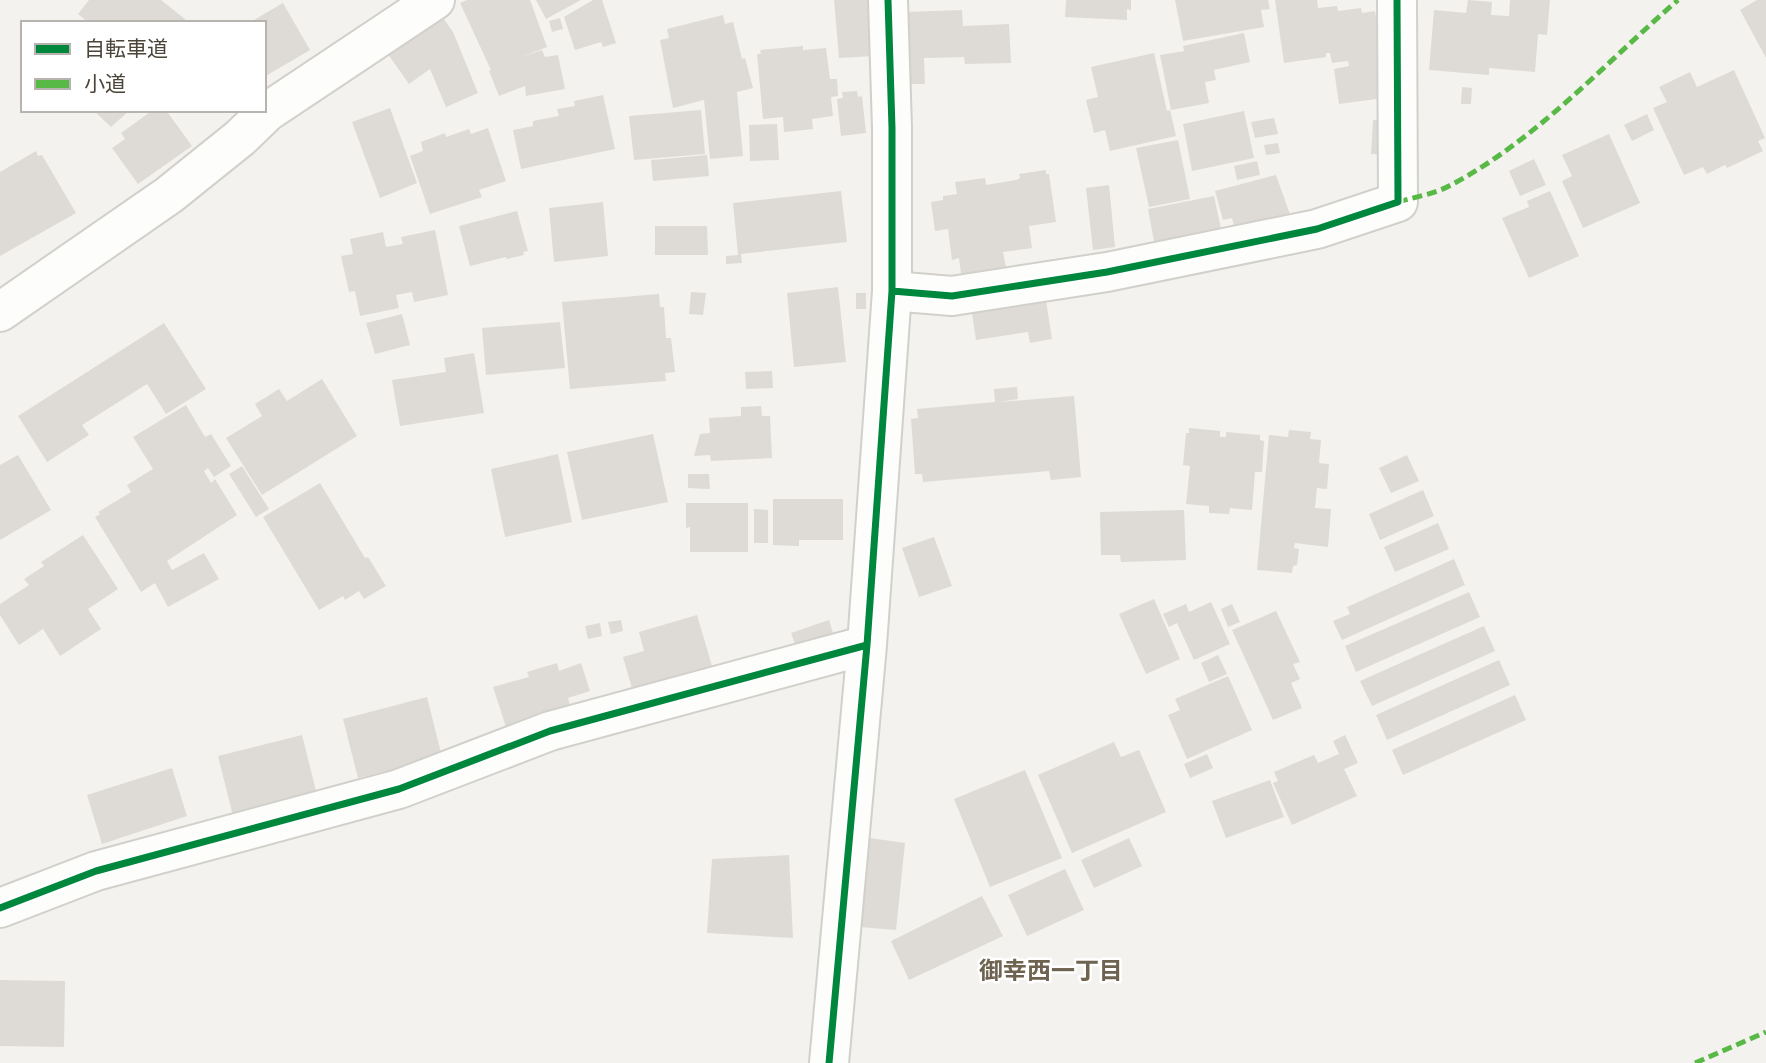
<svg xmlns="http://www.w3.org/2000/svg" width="1766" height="1063" font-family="Overpass,'Noto Sans JP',sans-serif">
<rect width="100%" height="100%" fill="#f4f2ee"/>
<!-- building -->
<path fill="#dedbd6" d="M89,0H161L190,23H89L78,14Z
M467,0H530L547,47L521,57L542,50L545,57L558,55L565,89L526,96L525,86L499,96L489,71L491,70L460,3Z
M536,0H581L546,19Z
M593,0H602L616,43L603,47L601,42L575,50L564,17Z
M834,0H870L874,56L839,58Z
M1066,0H1131V10L1127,9V20L1065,17Z
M1175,0H1268L1270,9L1261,10L1264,27L1183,41Z
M1275,0H1317L1318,8L1337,6L1338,11L1361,8L1362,13L1375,11L1376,17L1385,16L1391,97L1339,104L1334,69L1349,66L1348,61L1332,63L1330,53H1326V57L1284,63Z
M1468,0L1492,2L1491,15L1509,16L1510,0H1550L1547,35L1538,34L1535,72L1489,68V75L1429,70L1434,10L1466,13Z
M1757,0H1766V58L1740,10Z
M283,3L310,50L264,77V23H249Z
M962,10L963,26L1009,24L1011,63L965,64L964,57L924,58L925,84H911V59H906L905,12Z
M439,12L453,32L478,93L446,107L430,69L409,84L385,50Z
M723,15L725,24L733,22L742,59L745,58L753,88L737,92L743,156L710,159L704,100L673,108L660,40L669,38L667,29Z
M560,18L563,29L552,32L549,21Z
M1244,33L1250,62L1214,70L1216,80L1205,82L1209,103L1171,110L1160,55L1184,51L1183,46Z
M803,46V50L826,48L830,79H837L838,96L831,97L833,116L812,119L813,129L784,132L783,117L763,119L757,54H761L760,50Z
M1154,53L1167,111L1170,110L1176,136L1110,151L1105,130L1094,133L1086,100L1098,97L1091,67Z
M1734,70L1765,138L1758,141L1763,151L1727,168L1725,165L1707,174L1703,167L1684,175L1653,108L1667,102L1659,87L1690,72L1697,87Z
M1462,87L1472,88L1471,104H1461Z
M857,91L858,97L862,96L866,133L841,136L837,99L843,98L842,92Z
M603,95L615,149L521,169L513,130L533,126V121L559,116L557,109L575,106L574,101Z
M390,108L417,183L380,198L352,122Z
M93,110H130L111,127Z
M153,110H166L192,146L138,184L112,148L125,139L121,133Z
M701,110L705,154L634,160L629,116Z
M1244,111L1254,158L1192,171L1183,124Z
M1647,114L1654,130L1632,141L1624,125Z
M1274,118L1278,134L1255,138L1251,122Z
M1373,120H1388L1386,155L1371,154Z
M777,124L779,160L750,161L749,125Z
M488,128L506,181L479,190L482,197L430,214L410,156L423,151L421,142L445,133L446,137L469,129L471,134Z
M1609,134L1640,203L1583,228L1562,181L1572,176L1562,155Z
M1178,140L1190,199L1149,207L1136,148Z
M1278,143L1280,153L1266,155L1264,145Z
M36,151L38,156L42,155L76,213L0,256V172Z
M707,155L709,176L653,181L651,160Z
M1534,159L1546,185L1520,196L1509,171Z
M1257,161L1260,175L1237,180L1234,166Z
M1046,170V174H1049L1056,222L1029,226L1032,248L1003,252L1006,267L961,274L959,258L952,260L948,229L935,231L931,202L943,200V196L957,194L955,182L985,178L986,185L1016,180L1020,178L1019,174Z
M1276,175L1292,220L1236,234L1232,218L1223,220L1215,191Z
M1109,185L1115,247L1093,250L1086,188Z
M841,191L847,242L741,254L742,263L726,264V256L738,255L733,203Z
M1550,191L1579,256L1529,278L1502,218L1529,207L1527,201Z
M1214,196L1223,238L1156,252L1148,209Z
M603,202L608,256L554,262L549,208Z
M517,211L528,251L523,252L524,255L507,259L506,257L470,266L459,226Z
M655,226H707L708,255H655Z
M435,230L448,295L414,302L412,292L396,295L399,308L360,316L355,291L349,292L341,256L353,254L350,239L383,232L386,247L403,244L401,237Z
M838,287L846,362L794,367L787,293Z
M691,292L706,293L703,315L689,314Z
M856,293H866V309H856Z
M659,294L660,307H664L666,338H671L675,372L665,373L666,381L570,389L562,302Z
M1045,294L1052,339L1030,343L1028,332L976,340L971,306Z
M402,314L410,345L375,354L366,323Z
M560,322L565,368L486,375L482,328Z
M164,323L206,389L166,414L147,384L82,425L89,435L47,462L18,416Z
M474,353L484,413L400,426L392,380L446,372L444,358Z
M772,371L773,388L746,389L745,372Z
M322,379L357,436L262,495L226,438L262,416L255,404L279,389L287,401Z
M1017,387L1018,399L999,402L1074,396L1081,477L1051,480L1049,471L923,482L922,474H915L911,419L918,418L917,409L995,402L994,389Z
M186,405L205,437L211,434L231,466L214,477L208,468L204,471L211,483L215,479L237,515L167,561L172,570L204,553L219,579L168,607L155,583L141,592L95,517L100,514L98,512L131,492L127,485L153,469L133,437Z
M761,406L762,416H770L772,458L711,461L710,455L694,456L700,434L710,433L709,418L741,416V407Z
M1189,428L1220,431V437H1226V432L1260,435V440L1264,441L1262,472H1255L1252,510L1230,508L1229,514L1209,513V506L1186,504L1190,466L1183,465L1186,433H1189Z
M1289,430L1311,432L1310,439L1321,440L1319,463L1329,464L1327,489L1317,488L1315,508L1331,509L1328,547L1295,543L1294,548L1299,549L1297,565L1293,566L1292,573L1257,570L1269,435L1288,437Z
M653,434L668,502L582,520L567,452Z
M558,454L572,522L505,537L491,469Z
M18,455L51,510L0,540V465Z
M1407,455L1419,481L1391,493L1379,468Z
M242,466L269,509L256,517L229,474Z
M688,474H709L710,489L688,488Z
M320,483L365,558L368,557L386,586L364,599L359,591L345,600L343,596L319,610L263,517Z
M1423,490L1434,516L1380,540L1369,514Z
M773,499H843V540H799V546L773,545Z
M686,503H748V552H690V527L686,528Z
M754,509L768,510V543H754Z
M1184,510L1186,560L1121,562L1120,555H1101L1100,512Z
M1438,523L1449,549L1395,572L1384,547Z
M83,535L118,589L88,609L101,629L60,656L43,629L19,645L0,615V604L29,585L24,579L44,566L41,562Z
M934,537L952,586L919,597L902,548Z
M1454,559L1465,585L1342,640L1333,621L1350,614L1347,607Z
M1469,592L1480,617L1356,672L1345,646Z
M1154,599L1180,659L1146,674L1119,614Z
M1211,602L1230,644L1194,660L1177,623L1169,627L1163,614L1186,604L1189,612Z
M1232,604L1240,622L1228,627L1221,609Z
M1276,611L1300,662L1293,664L1300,679L1291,683L1302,708L1273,720L1232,630Z
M697,615L715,676L635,699L623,657L644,651L639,632Z
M621,620L623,631L611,634L608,622Z
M829,620L833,633L795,644L791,633Z
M600,623L602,636L588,639L585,626Z
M1484,626L1495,651L1372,706L1360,681Z
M1218,655L1227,674L1209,682L1201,663Z
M1499,660L1510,685L1387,740L1376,715Z
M557,663L559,671L581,663L590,691L568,698L574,719L510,739L493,687L529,677L527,672Z
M1228,676L1252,730L1187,759L1168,715L1180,710L1175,699Z
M1515,695L1526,720L1403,775L1392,750Z
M427,697L442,757L358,778L343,719Z
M302,735L317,795L233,816L218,756Z
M1345,735L1358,763L1344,769L1357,796L1292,825L1273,783L1278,781L1274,772L1314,755L1318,763L1339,754L1333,741Z
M1114,742L1121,757L1139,750L1166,812L1072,853L1038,775Z
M1207,754L1213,768L1190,778L1184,764Z
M172,768L187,816L102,844L87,795Z
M1025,770L1062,858L990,887L954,799Z
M1270,780L1284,817L1226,838L1212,801Z
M870,838L905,843L896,930L860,927Z
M1129,838L1142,866L1094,888L1081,860Z
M789,855L793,938L707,933L712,859Z
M1065,869L1084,910L1027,936L1008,895Z
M982,896L1003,936L909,980L891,941Z
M0,980L65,981L64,1047L0,1046Z"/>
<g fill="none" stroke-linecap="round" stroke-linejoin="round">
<defs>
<path id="minor" d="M892,291L952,296L1107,272L1317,229L1398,202L1397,0
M0,312L169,195L240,138L267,112L435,0
M0,908L96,871L399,789L550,731L867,645
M829,1063L867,645L892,291V128L888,0"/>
</defs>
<!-- minor casing -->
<use href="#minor" stroke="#d2d0cb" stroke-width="42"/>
<!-- minor -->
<use href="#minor" stroke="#fdfdfc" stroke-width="38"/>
<!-- quiet -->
<path stroke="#58b947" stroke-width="5" stroke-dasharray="10 5" stroke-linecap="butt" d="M1398,202C1415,197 1434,194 1449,186C1537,140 1604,64 1678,0
M1695,1063L1766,1032"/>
<defs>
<path id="cycleway" d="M892,291L952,296L1107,272L1317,229L1398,202L1397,0
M0,908L96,871L399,789L550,731L867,645
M829,1063L867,645L892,291V128L888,0"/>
</defs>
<!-- cycleway casing -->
<use href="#cycleway" stroke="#fff" stroke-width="11"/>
<!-- cycleway -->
<use href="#cycleway" stroke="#00873e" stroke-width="7"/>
</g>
<g text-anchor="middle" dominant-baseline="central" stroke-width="5" stroke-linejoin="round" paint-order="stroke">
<!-- neighbourhood labels -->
<g font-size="24" font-weight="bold" fill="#6e6250" stroke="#fff">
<text x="1051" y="973">御幸西一丁目</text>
</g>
</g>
<!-- legend -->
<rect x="21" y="21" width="245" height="91" fill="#ffffff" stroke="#b7b4b0" stroke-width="2"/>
<rect x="35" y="44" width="35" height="10" fill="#00873e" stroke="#b7b4b0" stroke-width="2"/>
<text x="84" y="56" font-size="21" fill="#4b4439">自転車道</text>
<rect x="35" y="79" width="35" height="10" fill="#58b947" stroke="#b7b4b0" stroke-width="2"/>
<text x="84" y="91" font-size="21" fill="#4b4439">小道</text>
</svg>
